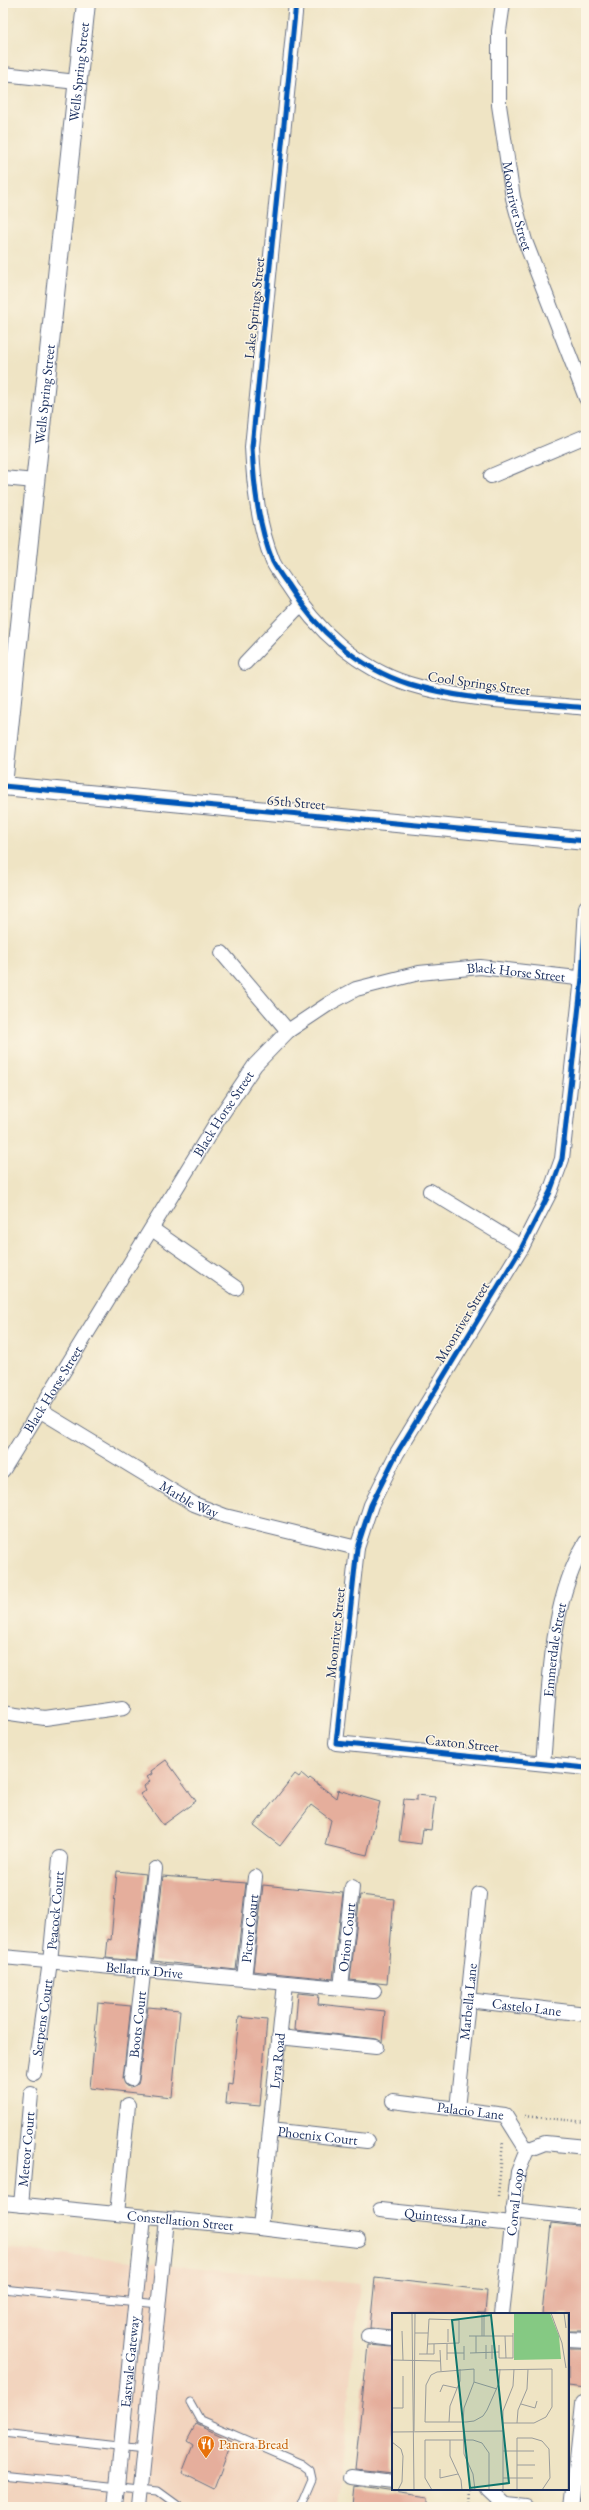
<svg xmlns="http://www.w3.org/2000/svg" width="589" height="2510" font-family="'EB Garamond',serif">
<rect width="100%" height="100%" fill="#fcf5e5"/>
<filter id="ink" filterUnits="userSpaceOnUse"><feTurbulence type="fractalNoise" baseFrequency=".025" numOctaves="2"/><feDisplacementMap in="SourceGraphic" scale="8" xChannelSelector="R" yChannelSelector="G"/><feConvolveMatrix kernelMatrix="1 2 1 2 8 2 1 2 1" color-interpolation-filters="sRGB"/></filter>
<filter id="wash" filterUnits="userSpaceOnUse"><feTurbulence type="fractalNoise" baseFrequency=".012" numOctaves="4" result="noise"/><feDisplacementMap in="SourceGraphic" scale="16" xChannelSelector="R" yChannelSelector="G"/><feGaussianBlur stdDeviation="0.9" result="paint"/><feColorMatrix in="noise" values="0 0 0 0 0 0 0 0 0 0 0 0 0 0 0 0 0 1.4 0 .05"/><feComposite in="paint" operator="in"/></filter>
<g filter="url(#wash)">
<rect width="100%" height="100%" fill="#efe4c4"/>
<!-- built -->
<path fill="#f2d4be" d="M3,2248L360,2284L337,2507H3Z"/>
<g id="blocks">
<!-- building -->
<path fill="#e5ae9c" d="M166,1760L196,1801L163,1825L140,1794L146,1790L144,1786L150,1781L147,1777L152,1774L151,1771Z
M295,1774L299,1777L301,1774L308,1780L310,1778L336,1798L338,1790L380,1802L367,1855L325,1845L331,1820L311,1805L280,1846L254,1826Z
M417,1795L435,1797L431,1830L423,1829L421,1844L399,1841L404,1799L417,1800Z
M117,1871L146,1874L136,1961L106,1958L108,1939L111,1940Z
M163,1876L246,1883L236,1970L153,1961Z
M263,1885L343,1893L333,1979L253,1971Z
M360,1895L394,1899L387,1984L350,1980Z
M298,1993L319,1995L318,2004L385,2011L382,2042L377,2039L295,2030Z
M98,2003L131,2006L123,2078L126,2086L130,2087L138,2084L139,2080L148,2007L180,2010L172,2097L90,2088Z
M239,2017L267,2020L260,2106L226,2103L228,2083L232,2084Z
M551,2223L586,2227V2331H568V2314H542Z
M375,2278L487,2290L485,2314H393V2330L370,2328Z
M368,2345L393,2347V2473L355,2469Z
M568,2348H586V2388L568,2386Z
M196,2424L232,2441L214,2489L182,2473L193,2445L187,2441Z
M354,2486L428,2497V2507H352Z"/>
</g>
</g>
<g filter="url(#ink)">
<use href="#blocks" fill-opacity="0" stroke="#656e82" stroke-width="1"/>
<g fill="none" stroke-linecap="round" stroke-linejoin="round">
<defs>
<path id="service" d="M3,2289L159,2304
M190,2402L200,2420L302,2464L310,2470L312,2479L300,2507
M3,2433L144,2449
M3,2475L158,2491L180,2507"/>
<g id="minor">
<path d="M296,3L252,447C254,487 258,525 273,562C277,570 283,578 288,585C316,630 358,668 409,684C464,701 529,702 586,708"/>
<path id="s1" d="M503,3L499,31V105L513,198L525,241L586,398"/>
<path d="M3,74L77,82"/>
<path d="M491,476L586,436"/>
<path d="M3,478L35,481"/>
<path d="M245,663L300,605"/>
<path d="M586,907L582,978L562,1159L550,1192L522,1247L397,1453L371,1505L357,1548L336,1743L586,1768"/>
<path d="M222,953L288,1031"/>
<path d="M430,1191L522,1247"/>
<path d="M152,1229L236,1288"/>
<path id="s2" d="M39,1410L194,1504L225,1516L357,1548"/>
<path id="s3" d="M3,1470L218,1120L255,1065L288,1031L330,1003L356,989L419,973L480,967L586,979"/>
<path d="M3,1712L45,1718L124,1707"/>
<path id="s4" d="M543,1763C550,1692 548,1604 586,1542"/>
<path id="s5" d="M3,1957L374,1991"/>
<path id="s6" d="M244,1979L255,1877"/>
<path id="s7" d="M341,1988L352,1887"/>
<path id="s8" d="M468,2000L586,2014"/>
<path d="M279,2037L376,2047"/>
<path id="s9" d="M34,2073L50,1962L60,1858"/>
<path id="s10" d="M131,2079L155,1869"/>
<path id="s11" d="M393,2101L505,2115L527,2150"/>
<path id="s12" d="M457,2109L479,1894"/>
<path id="s13" d="M270,2130L367,2141"/>
<path id="s14" d="M3,2203L260,2228L358,2240"/>
<path id="s15" d="M21,2205L31,2094"/>
<path id="s16" d="M380,2210L512,2224"/>
<path d="M513,2210L586,2218"/>
<path d="M117,2214L128,2105"/>
<path id="s17" d="M260,2228L285,1983"/>
<path id="s18" d="M502,2314L518,2172L527,2150L545,2143L586,2147"/>
<path d="M368,2336L393,2339"/>
<path d="M568,2339L586,2340"/>
<path d="M351,2477L393,2482"/>
<path d="M489,2489L506,2505L526,2507"/>
<path id="s19" d="M115,2507L144,2217"/>
<path d="M138,2507L167,2219"/>
<path d="M572,2507L583,2403"/>
</g>
<g id="tertiary">
<path id="s20" d="M3,785L86,3"/>
<path d="M3,786L586,841"/>
</g>
</defs>
<!-- service casing -->
<use href="#service" stroke="#656e82" stroke-width="9"/>
<!-- minor casing -->
<use href="#minor" stroke="#656e82" stroke-width="16"/>
<!-- tertiary casing -->
<use href="#tertiary" stroke="#656e82" stroke-width="20"/>
<!-- path -->
<path stroke="#656e82" stroke-width="2.5" stroke-dasharray="1 3" stroke-linecap="butt" d="M525,2116L586,2122
M498,2196L503,2142
M470,2507L471,2489"/>
<!-- service -->
<use href="#service" stroke="#fff" stroke-width="7"/>
<!-- minor -->
<use href="#minor" stroke="#fff" stroke-width="14"/>
<!-- tertiary -->
<use href="#tertiary" stroke="#fff" stroke-width="18"/>
<defs>
<path id="cycleway" d="M296,3L252,447C254,487 258,525 273,562C277,570 283,578 288,585C316,630 358,668 409,684C464,701 529,702 586,708
M3,786L586,841
M586,907L582,978L562,1159L550,1192L522,1247L397,1453L371,1505L357,1548L336,1743L586,1768"/>
</defs>
<!-- cycleway casing -->
<use href="#cycleway" stroke="#fcf5e5" stroke-width="8"/>
<!-- cycleway -->
<use href="#cycleway" stroke="#0057b8" stroke-width="5"/>
</g>
</g>
<!-- icons -->
<defs>
<symbol id="restaurant-pin" viewBox="-11 -11 22 30"><path d="M0 17L-7.5 6A9.5 9.5 0 1 1 7.5 6Z" fill="#e8710a" stroke="#fcf5e5"/><path d="M-5-6h1v4h1v-4h1v4h1v-4h1v5L-1.5 .5V6h-2V.5L-5-1ZM5-6V6H3V1.5H1.5Q1.5-4 5-6Z" fill="#fff"/></symbol>
</defs>
<g fill-rule="evenodd">
<use href="#restaurant-pin" x="196" y="2434" width="20" height="27"/>
</g>
<g text-anchor="middle" dominant-baseline="central" stroke-width="3" stroke-linejoin="round" paint-order="stroke">
<!-- street labels -->
<g font-size="14" fill="#1b2f5e" stroke="#fcf5e5">
<text stroke="none"><textPath href="#s20" startOffset="717">Wells Spring Street</textPath></text>
<text stroke="none"><textPath href="#s1" startOffset="205">Moonriver Street</textPath></text>
<text transform="translate(254 308) rotate(-84)">Lake Springs Street</text>
<text stroke="none"><textPath href="#s20" startOffset="393">Wells Spring Street</textPath></text>
<text transform="translate(479 683) rotate(8)">Cool Springs Street</text>
<text transform="translate(296 802) rotate(5)">65th Street</text>
<text stroke="none"><textPath href="#s3" startOffset="767">Black Horse Street</textPath></text>
<text stroke="none"><textPath href="#s3" startOffset="419">Black Horse Street</textPath></text>
<text transform="translate(462 1322) rotate(-59)">Moonriver Street</text>
<text stroke="none"><textPath href="#s3" startOffset="95">Black Horse Street</textPath></text>
<text stroke="none"><textPath href="#s2" startOffset="175">Marble Way</textPath></text>
<text transform="translate(335 1633) rotate(-84)">Moonriver Street</text>
<text stroke="none"><textPath href="#s4" startOffset="114">Emmerdale Street</textPath></text>
<text transform="translate(462 1743) rotate(6)">Caxton Street</text>
<text stroke="none"><textPath href="#s9" startOffset="164">Peacock Court</textPath></text>
<text stroke="none"><textPath href="#s6" startOffset="51">Pictor Court</textPath></text>
<text stroke="none"><textPath href="#s7" startOffset="51">Orion Court</textPath></text>
<text stroke="none"><textPath href="#s5" startOffset="142">Bellatrix Drive</textPath></text>
<text stroke="none"><textPath href="#s12" startOffset="108">Marbella Lane</textPath></text>
<text stroke="none"><textPath href="#s8" startOffset="59">Castelo Lane</textPath></text>
<text stroke="none"><textPath href="#s9" startOffset="56">Serpens Court</textPath></text>
<text stroke="none"><textPath href="#s10" startOffset="55">Boots Court</textPath></text>
<text stroke="none"><textPath href="#s17" startOffset="168">Lyra Road</textPath></text>
<text stroke="none"><textPath href="#s11" startOffset="78">Palacio Lane</textPath></text>
<text stroke="none"><textPath href="#s13" startOffset="48">Phoenix Court</textPath></text>
<text stroke="none"><textPath href="#s15" startOffset="56">Meteor Court</textPath></text>
<text stroke="none"><textPath href="#s18" startOffset="113">Corval Loop</textPath></text>
<text stroke="none"><textPath href="#s16" startOffset="66">Quintessa Lane</textPath></text>
<text stroke="none"><textPath href="#s14" startOffset="178">Constellation Street</textPath></text>
<text stroke="none"><textPath href="#s19" startOffset="146">Eastvale Gateway</textPath></text>
</g>
<!-- food labels -->
<g font-size="14" fill="#c56008" stroke="#fcf5e5" text-anchor="start">
<text x="219" y="2444">Panera Bread</text>
</g>
</g>
<!-- overview -->
<g transform="translate(392 2313)">
<rect width="177" height="177" fill="#efe4c4"/>
<path d="M122,0H158L167,23L169,46L122,47Z" fill="#85c983"/>
<path fill="none" stroke="#9a9c9b" stroke-width="1" d="M20,0L22,177M90,0V23M92,0V23M159,0L170,30L174,55M172,0L174,15M176,0V177M56,16V29M10,18L11,47M23,20H36M77,23H121M84,23V40M113,23L114,45M36,31L67,30M55,31V47M107,32V45H121V20M72,33V47M48,37L49,58M55,40H72M78,40L107,39M27,41H42V31M35,41L37,6L67,7V30M94,46V32M100,46V32M0,47L48,48M97,57L160,56V94L154,104L142,110H111M82,69L105,76M48,79L51,72L65,75M129,91L143,95L145,88M0,95H11V63M57,109L58,93L68,68V56M125,110L126,97L135,76L136,56M22,118L23,0M0,119L111,118M58,127V143L69,167L70,177M0,129L9,136L11,143L10,169L6,177M111,138H142M125,152H143M48,156V165L66,161M111,165H141M40,177L33,165V127H81L90,130L97,140V177M83,177L81,161L72,141L71,109L72,95L82,69V56L45,59L39,62L34,72L33,109H74L82,108L91,103L95,97L107,70L108,56M111,177V98L121,73L122,56M125,177V125H140L150,128L157,136L158,165L150,177"/>
<path fill="#0f766e" fill-opacity="0.15" stroke="#0f766e" stroke-width="2" d="M99,2L117,170L78,175L60,7Z"/>
<rect width="177" height="177" fill="none" stroke="#1b2f5e" stroke-width="2"/>
</g>
<!-- margin -->
<rect width="589" height="2510" fill="none" stroke="#fcf5e5" stroke-width="16"/>
</svg>
